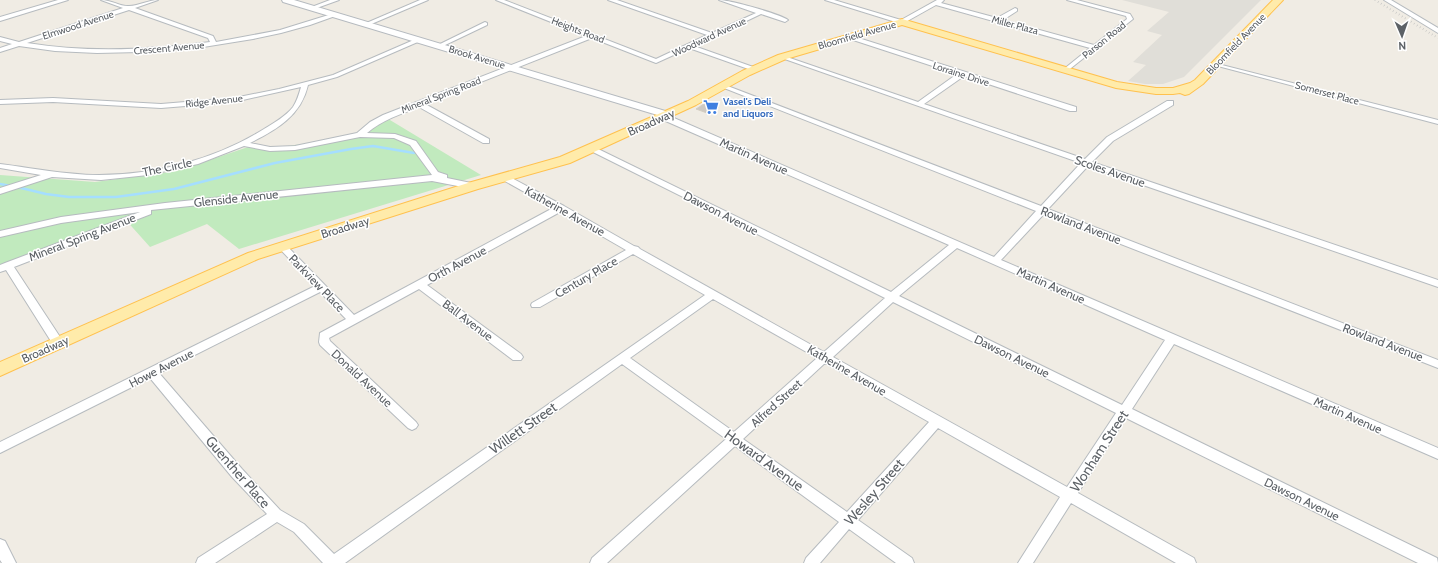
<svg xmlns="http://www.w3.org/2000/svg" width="1438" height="563" font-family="Cabin,sans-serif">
<rect width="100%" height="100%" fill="#f0ece4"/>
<!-- industrial -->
<path fill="#e0ded8" d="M1122,0H1261L1184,77L1163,84H1145L1128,81L1146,65L1133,62L1162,35L1147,31L1169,12Z"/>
<!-- green -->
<path fill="#c1eabe" d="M385,117L481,175L239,249L207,224L150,247L124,218L0,266V175L95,182L177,171L248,147L275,148L362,135Z"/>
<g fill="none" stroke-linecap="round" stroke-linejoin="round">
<!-- stream -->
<path stroke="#a5deff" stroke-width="2.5" d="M0,184L11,186
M17,187L46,194L69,197H116L174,189L275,163L351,149L373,146L414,153"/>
</g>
<!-- building -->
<path fill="#cdc9c3" stroke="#d5cec1" d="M707,102L719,107L707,113L696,109Z"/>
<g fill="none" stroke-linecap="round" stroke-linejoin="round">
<defs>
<path id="minor" d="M101,0C111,0 122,7 129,6C139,6 148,0 158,0L135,8L213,36L216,42L280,30L335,13L338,15L310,25L281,33L253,39L197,48L140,52L97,53L55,51L19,46L0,52V48L12,44L0,41V37L19,42L123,8ZM129,10L208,38L210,42C150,50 87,53 27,43Z
M330,0H339L314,9L309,8Z
M420,0H428L369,25L364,24Z
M496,0H504L656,59L707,35L608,0H617L712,33L756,13L719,0C730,0 780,14 788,20L785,22L761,14L694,46L756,68L757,69L754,71L689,48L656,63L592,38L425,104L489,139V143H483L419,107C401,114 382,120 367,133L395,134L416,141L438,172L447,175V178L476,184L477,186L476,188L473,189L432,181L151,210V214L14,267L62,340L63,343L62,346H54L6,270L0,272V265L5,263L140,212L61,223L0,237V231L61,217L165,203L432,175L410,145L394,138L360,137L295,150L270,151L244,146L198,164L148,175L101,180L52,177L0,194V188L41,175L0,168V164C33,168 65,175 99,175C156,175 216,159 264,129C274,123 286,116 293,107C297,101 299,94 301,87L234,102L161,108L53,102L0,104V100L53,98L161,104L234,98L279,89L333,75L416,39H420V41L337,77L308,85C301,116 276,130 250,143L270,147L295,146L357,133L370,122L383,115L586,36Z
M825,0H834L901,20L937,0H944L941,3L997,18L1015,8L1017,9V11L1003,20L1094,45L1127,19L1126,16L1067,0H1077L1130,14L1133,19L1066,72L1063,70L1064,69L1090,48L936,5L902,24Z
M1384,0H1391L1438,28V33Z
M485,22L487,23V25L441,47L436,46Z
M849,35L1076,107V111H1070L964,76L924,104L1085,159L1107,137L1167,101H1173V105L1113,141L1092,162L1438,280V287L1088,166L1048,209L1438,360V368L1044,214L1001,260L1438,448V459L1174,344L1132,409L1437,558L1438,563H1418L1126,418L1078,493L1194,558L1196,563H1176L1071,503L1033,563H1018L1060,497L938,428L858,520L912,558L914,563H896L849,529L820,563H804L806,558L839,522L735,446L607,563H590L592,558L726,439L622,364L345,563H323L294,532L277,522L215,563H196L198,558L267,514L232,477L150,378L0,453V442L315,286L279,248L277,246L279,244H285L354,315L553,208L503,180L502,178L503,176L506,175L564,206L634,246L638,247L640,249L824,352L885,298L587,149L591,147H594L891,292L949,245L661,119V115H667L994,257L1036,211L719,86L725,85L1041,206L1081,163L779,57L784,56L918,102L957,74L847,38L846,37ZM560,212L626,250L532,303L531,305L532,307H540L633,254L705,295L334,554L304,524L280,510L242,469L159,373L320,292L346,319L320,333L319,342L320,345L408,428L412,430L416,428L418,425L416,422L330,341L329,338L419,289L513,360H521L523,357L521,354L427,285ZM957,248L1165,340L1122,405L899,296ZM713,299L817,358L734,432L630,358ZM893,302L1116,413L1067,487L833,357ZM825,363L929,422L847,512L743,439Z
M1214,63L1438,120V124L1214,65Z
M0,539L5,541L16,563H2L0,560Z"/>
<path id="tertiary" d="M58,0H68L0,21V17Z"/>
<path id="secondary" d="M282,0H294L672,113L673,115L672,117H664L283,2Z"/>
<path id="primary" d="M1273,0H1283L1203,84L1189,94L1185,95L1180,93L1173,94H1156L1116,88L902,25L786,59L750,75L696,105L570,163L478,189L258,259L0,376V362L248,253L468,183L560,157L688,101L742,71L778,55L902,19L1117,82L1156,88H1173L1190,83L1195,80Z"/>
</defs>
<!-- minor casing -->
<use href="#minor" stroke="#b6bbbf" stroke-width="2"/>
<!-- tertiary casing -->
<use href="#tertiary" stroke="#b6bbbf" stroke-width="2"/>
<!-- secondary casing -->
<use href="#secondary" stroke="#b5babf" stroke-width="2"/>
<!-- primary casing -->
<use href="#primary" stroke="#ffc14e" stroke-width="2"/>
<!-- minor -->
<use href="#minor" fill="#fff" fill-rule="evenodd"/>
<!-- tertiary -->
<use href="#tertiary" fill="#fff" fill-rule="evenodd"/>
<!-- secondary -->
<use href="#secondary" fill="#fff" fill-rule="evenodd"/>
<!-- primary -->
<use href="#primary" fill="#ffebaa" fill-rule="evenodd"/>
<!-- rail -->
<path stroke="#b5b6b7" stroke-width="2" stroke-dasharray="0.5 3" stroke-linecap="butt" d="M1375,0L1438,38"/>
</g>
<!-- icons -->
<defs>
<symbol id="supermarket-bare" viewBox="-9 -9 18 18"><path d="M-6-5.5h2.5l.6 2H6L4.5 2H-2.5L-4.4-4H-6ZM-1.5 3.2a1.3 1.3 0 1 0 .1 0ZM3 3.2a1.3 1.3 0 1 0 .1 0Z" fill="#3f7fe0" stroke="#fff" stroke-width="2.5" paint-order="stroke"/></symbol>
</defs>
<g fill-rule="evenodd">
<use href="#supermarket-bare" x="700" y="96" width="22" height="22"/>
</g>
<g text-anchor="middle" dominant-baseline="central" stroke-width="3" stroke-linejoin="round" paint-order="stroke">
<!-- far-street labels -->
<g font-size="10" fill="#5c6166" stroke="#fff">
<text transform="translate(78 25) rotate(-18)">Elmwood Avenue</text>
<text transform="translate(1015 25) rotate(15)">Miller Plaza</text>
<text transform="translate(578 30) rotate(21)">Heights Road</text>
<text transform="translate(857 35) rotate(-16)">Bloomfield Avenue</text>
<text transform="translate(709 37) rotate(-25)">Woodward Avenue</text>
<text transform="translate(1104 40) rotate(-39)">Parson Road</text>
<text transform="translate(1236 44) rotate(-46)">Bloomfield Avenue</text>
<text transform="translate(169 48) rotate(-5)">Crescent Avenue</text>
<text transform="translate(477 57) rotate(17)">Brook Avenue</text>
<text transform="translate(961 74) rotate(18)">Lorraine Drive</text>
<text transform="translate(1327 93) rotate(15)">Somerset Place</text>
<text transform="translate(441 95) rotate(-21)">Mineral Spring Road</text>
<text transform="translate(214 101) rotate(-6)">Ridge Avenue</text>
</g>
<!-- far-shop labels -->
<g font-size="10" font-weight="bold" fill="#366cbe" stroke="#fff" text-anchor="start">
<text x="723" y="101">Vasel's Deli<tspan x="723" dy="12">and Liquors</tspan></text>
</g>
<!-- street labels -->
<g font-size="12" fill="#5c6166" stroke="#fff">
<text transform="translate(651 122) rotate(-24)">Broadway</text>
<text transform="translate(754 156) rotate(24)">Martin Avenue</text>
<text transform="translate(167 167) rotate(-12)">The Circle</text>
<text transform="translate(1110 171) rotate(19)">Scoles Avenue</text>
<text transform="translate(236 198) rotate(-6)">Glenside Avenue</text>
<text transform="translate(565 211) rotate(29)">Katherine Avenue</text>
<text transform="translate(721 213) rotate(27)">Dawson Avenue</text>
<text transform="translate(1081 225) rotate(21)">Rowland Avenue</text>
<text transform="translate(345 227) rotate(-17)">Broadway</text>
<text transform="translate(82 237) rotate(-21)">Mineral Spring Avenue</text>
<text transform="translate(457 264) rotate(-28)">Orth Avenue</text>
<text transform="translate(586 277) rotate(-30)">Century Place</text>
<text transform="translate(317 283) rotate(46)">Parkview Place</text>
<text transform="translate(1051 285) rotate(24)">Martin Avenue</text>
<text transform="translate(468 320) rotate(37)">Ball Avenue</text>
<text transform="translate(1383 342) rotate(21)">Rowland Avenue</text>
<text transform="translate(45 349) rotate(-24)">Broadway</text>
<text transform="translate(1012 356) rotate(26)">Dawson Avenue</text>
<text transform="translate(161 368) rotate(-27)">Howe Avenue</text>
<text transform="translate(847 370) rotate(30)">Katherine Avenue</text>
<text transform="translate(362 378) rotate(43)">Donald Avenue</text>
<text transform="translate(776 403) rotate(-42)">Alfred Street</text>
<text transform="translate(1348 415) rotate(24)">Martin Avenue</text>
<text transform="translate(1302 499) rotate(26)">Dawson Avenue</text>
</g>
<!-- near-street labels -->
<g font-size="14" fill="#5c6166" stroke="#fff">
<text transform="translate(523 428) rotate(-35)">Willett Street</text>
<text transform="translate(1099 451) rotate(-57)">Wonham Street</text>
<text transform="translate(764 460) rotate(36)">Howard Avenue</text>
<text transform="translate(238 472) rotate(49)">Guenther Place</text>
<text transform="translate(874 492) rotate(-49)">Wesley Street</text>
</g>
</g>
<!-- north arrow -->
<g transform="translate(1402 36) rotate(178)" stroke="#ffffff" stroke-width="3" paint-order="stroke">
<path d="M0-3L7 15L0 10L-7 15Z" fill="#5c6166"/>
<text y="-6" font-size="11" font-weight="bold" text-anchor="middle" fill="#5c6166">N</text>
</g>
</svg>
